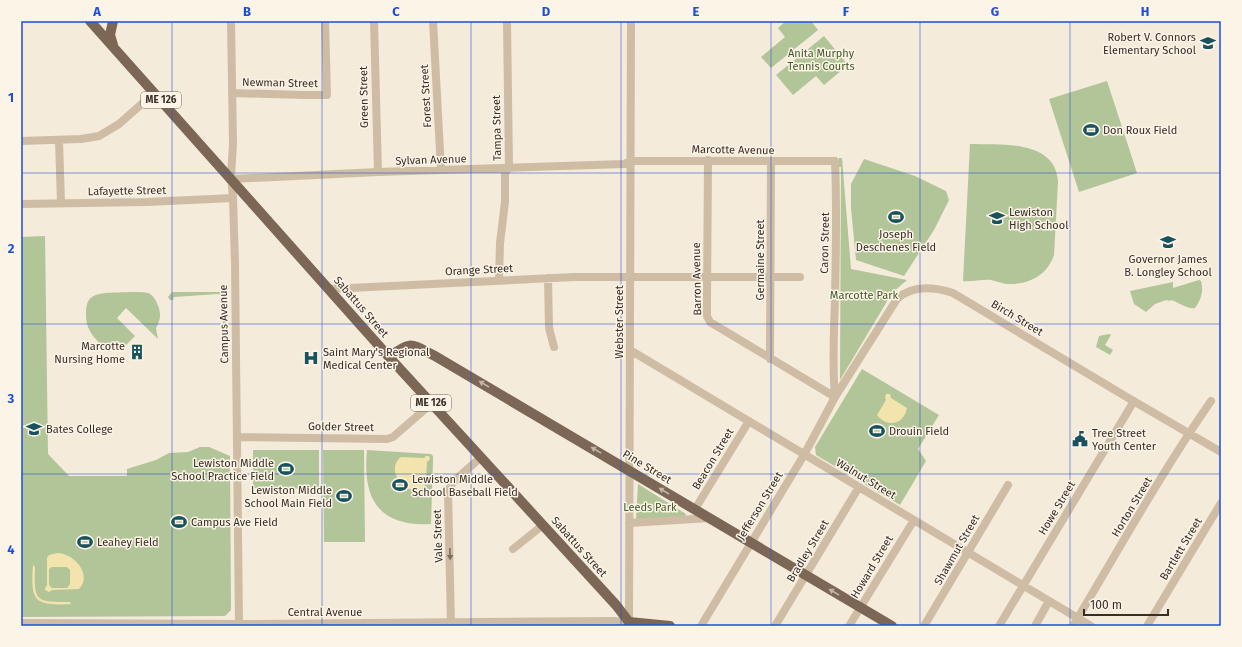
<svg xmlns="http://www.w3.org/2000/svg" width="1242" height="647" font-family="'Fira Sans',sans-serif">
<rect width="100%" height="100%" fill="#f4ebda"/>
<!-- green -->
<path fill="#b1c598" d="M786,21H811L818,30L771,68L761,57L785,37L778,28Z
M824,36L848,65L824,85L816,76L793,95L776,75Z
M1107,81L1137,173L1079,192L1049,99Z
M970,144C1000,145 1056,139 1058,182L1054,255C1047,276 1028,285 1006,284C1001,283 996,281 991,280C982,279 972,282 963,281Z
M839,158H842L851,269L907,280L892,293L840,380L841,167H839Z
M864,159L915,176L946,191L949,200L934,230L904,276L856,260L851,208V184Z
M45,236L48,454L69,476H127V469L156,460L169,453L188,452L200,447H209L230,456L231,606V610L225,616L21,617V237Z
M1199,280L1201,281C1204,291 1201,300 1195,308C1189,310 1178,302 1171,300L1170,301L1166,300L1155,304L1146,312L1134,304L1130,291L1173,282V288Z
M172,292H223L226,294V326H223L222,296L218,294L174,297L173,300H170L168,297Z
M105,293C114,293 140,291 148,293C154,295 157,303 159,308C161,316 160,321 156,328L158,339L126,308L117,318L135,336L124,347L119,342L109,352C102,345 94,339 90,331C87,326 86,321 86,316C86,300 89,295 105,293Z
M1109,334L1111,335L1105,345L1113,350L1110,355L1096,347L1099,336Z
M862,369L939,415L918,449L926,461L900,505L816,455L815,447Z
M253,450H319V489L253,488Z
M323,450H364L365,542H324Z
M367,450L431,454L433,456V461L431,524C379,527 362,499 367,450Z
M638,484L686,514L684,517L636,520Z"/>
<!-- sand -->
<path fill="#f3e3ad" fill-rule="evenodd" d="M886,394H890L891,398L907,408C904,425 887,428 877,415L886,400L885,397Z
M426,456H429L430,459L427,462L426,481L424,487C406,499 384,470 401,457L424,458Z
M57,553C74,553 93,575 79,589L52,590L49,592L45,590V588L47,585V558L49,555ZM52,567H67L70,570V584L67,588H52L49,585V569Z
M33,565L35,567C34,602 35,602 70,602L71,604C35,606 30,602 33,565Z"/>
<g fill="none" stroke-linecap="round" stroke-linejoin="round">
<!-- minor -->
<path stroke="#cebca5" stroke-width="8" d="M231,21L233,144L231,175L233,198L235,263L239,626
M374,21L378,172
M433,21L441,170
M232,93L304,95H327L325,21
M59,140L61,203
M21,141L81,139L99,136L119,124L154,93
M708,160L707,298V316L710,322L835,397
M231,179L378,172L624,164L631,161H835C837,207 836,253 835,299C834,331 832,365 835,397
M21,204L147,202L233,198
M548,278L549,328L554,347
M499,280L500,243L505,202V173L509,168L507,21
M329,289L574,277H800
M630,350L1091,626
M770,359L771,161
M237,437L387,439L393,437L431,404
M695,509L749,421
M629,523L710,518
M513,549L543,525
M21,623L246,624L612,621L629,622L631,21
M451,626L448,491L453,482L480,458
M701,626L804,455L835,397L897,299C912,285 934,287 953,293L1130,399L1221,452
M775,626L859,487
M849,626L914,520
M924,626L1008,485
M999,626L1134,401
M1035,626L1049,601
M1073,626C1118,551 1161,473 1211,401
M1147,626L1221,503"/>
<!-- major -->
<path stroke="#7c6756" stroke-width="10" d="M90,21L389,357L616,605L629,622L630,626
M113,21L110,35L113,45
M389,357C412,340 411,344 435,356L892,626
M629,622L670,626"/>
</g>
<!-- one-way arrows -->
<defs><path id="oneway-solid" d="M-6-.8H1V-3.2L6.5 0L1 3.2V.8H-6Z"/></defs>
<g fill="#c2b5a6">
<use href="#oneway-solid" transform="translate(484 384) rotate(-149)"/>
<use href="#oneway-solid" transform="translate(596 450) rotate(-149)"/>
<use href="#oneway-solid" transform="translate(664 491) rotate(-149)"/>
<use href="#oneway-solid" transform="translate(834 592) rotate(-149)"/>
</g>
<use fill="#7c6e60" href="#oneway-solid" transform="translate(450 554) rotate(88)"/>
<!-- grid -->
<path fill="none" stroke="#1d4ed8" stroke-width="1" stroke-opacity="0.55" d="M172,21V626M322,21V626M471,21V626M621,21V626M771,21V626M920,21V626M1070,21V626M21,173H1221M21,324H1221M21,474H1221"/>
<!-- icons -->
<defs>
<symbol id="school-bare" viewBox="-9 -9 18 18"><path d="M0-5L7-2L0 1L-7-2ZM-4 1L0 2.5L4 1V4Q0 6-4 4Z" fill="#18525e" stroke="#fbf4e7" stroke-width="2.5" paint-order="stroke"/></symbol>
<symbol id="stadium-bare" viewBox="-9 -9 18 18"><path d="M0-5a6.5 5 0 1 0 0 10a6.5 5 0 1 0 0-10ZM-3.5-1.8h7v3.6h-7Z" fill="#18525e" stroke="#fbf4e7" stroke-width="2.5" paint-order="stroke"/></symbol>
<symbol id="building-bare" viewBox="-9 -9 18 18"><path d="M-4-6H4V6H1V3H-1V6H-4ZM-2.5-4.3h1.7v1.8h-1.7ZM.8-4.3h1.7v1.8H.8ZM-2.5-1h1.7V.8h-1.7ZM.8-1h1.7V.8H.8Z" fill="#18525e" stroke="#fbf4e7" stroke-width="2.5" paint-order="stroke"/></symbol>
<symbol id="hospital-bare" viewBox="-9 -9 18 18"><path d="M-5-5h3v3.5h4V-5h3V5h-3V1.5h-4V5h-3Z" fill="#18525e" stroke="#fbf4e7" stroke-width="2.5" paint-order="stroke"/></symbol>
<symbol id="university-bare" viewBox="-9 -9 18 18"><path d="M0-5L7-2L0 1L-7-2ZM-4 1L0 2.5L4 1V4Q0 6-4 4Z" fill="#18525e" stroke="#fbf4e7" stroke-width="2.5" paint-order="stroke"/></symbol>
<symbol id="civic-bare" viewBox="-9 -9 18 18"><path d="M-.6-6.5H3V-4.5H.6V-3L4-1V1h2V6H-6V1h2V-1L-.6-3ZM-1.2 2.5V6h2.4V2.5Z" fill="#18525e" stroke="#fbf4e7" stroke-width="2.5" paint-order="stroke"/></symbol>
</defs>
<g fill-rule="evenodd">
<use href="#school-bare" x="1197" y="32" width="22" height="22"/>
<use href="#stadium-bare" x="1080" y="119" width="22" height="22"/>
<use href="#stadium-bare" x="885" y="206" width="22" height="22"/>
<use href="#school-bare" x="986" y="207" width="22" height="22"/>
<use href="#school-bare" x="1157" y="231" width="22" height="22"/>
<use href="#building-bare" x="126" y="341" width="22" height="22"/>
<use href="#hospital-bare" x="300" y="347" width="22" height="22"/>
<use href="#university-bare" x="23" y="418" width="22" height="22"/>
<use href="#stadium-bare" x="866" y="420" width="22" height="22"/>
<use href="#civic-bare" x="1069" y="428" width="22" height="22"/>
<use href="#stadium-bare" x="275" y="458" width="22" height="22"/>
<use href="#stadium-bare" x="389" y="474" width="22" height="22"/>
<use href="#stadium-bare" x="333" y="485" width="22" height="22"/>
<use href="#stadium-bare" x="168" y="511" width="22" height="22"/>
<use href="#stadium-bare" x="74" y="531" width="22" height="22"/>
</g>
<g text-anchor="middle" dominant-baseline="central" stroke-width="3" stroke-linejoin="round" paint-order="stroke">
<!-- shield labels -->
<g fill="#fbf4e7" stroke="#726961" stroke-width="1">
<rect x="141" y="92" width="40" height="16" rx="3"/>
<rect x="411" y="395" width="40" height="16" rx="3"/>
</g>
<g font-size="10" font-weight="bold" fill="#382e27">
<text x="161" y="100">ME 126</text>
<text x="431" y="403">ME 126</text>
</g>
<!-- poi labels -->
<g font-size="11" fill="#382e27" stroke="#fbf4e7" text-anchor="start">
<text x="1196" y="37" text-anchor="end">Robert V. Connors<tspan x="1196" dy="13">Elementary School</tspan></text>
<text x="1103" y="130">Don Roux Field</text>
<text x="1009" y="212">Lewiston<tspan x="1009" dy="13">High School</tspan></text>
<text x="896" y="234" text-anchor="middle">Joseph<tspan x="896" dy="13">Deschenes Field</tspan></text>
<text x="1168" y="259" text-anchor="middle">Governor James<tspan x="1168" dy="13">B. Longley School</tspan></text>
<text x="125" y="346" text-anchor="end">Marcotte<tspan x="125" dy="13">Nursing Home</tspan></text>
<text x="323" y="352">Saint Mary's Regional<tspan x="323" dy="13">Medical Center</tspan></text>
<text x="46" y="429">Bates College</text>
<text x="889" y="431">Drouin Field</text>
<text x="1092" y="433">Tree Street<tspan x="1092" dy="13">Youth Center</tspan></text>
<text x="274" y="463" text-anchor="end">Lewiston Middle<tspan x="274" dy="13">School Practice Field</tspan></text>
<text x="412" y="479">Lewiston Middle<tspan x="412" dy="13">School Baseball Field</tspan></text>
<text x="332" y="490" text-anchor="end">Lewiston Middle<tspan x="332" dy="13">School Main Field</tspan></text>
<text x="191" y="522">Campus Ave Field</text>
<text x="97" y="542">Leahey Field</text>
</g>
<!-- park labels -->
<g font-size="11" fill="#425928" stroke="#fbf4e7">
<text x="821" y="53">Anita Murphy<tspan x="821" dy="13">Tennis Courts</tspan></text>
<text x="864" y="295">Marcotte Park</text>
<text x="650" y="507">Leeds Park</text>
</g>
<!-- street labels -->
<g font-size="11" fill="#382e27" stroke="#fbf4e7">
<text transform="translate(280 83) rotate(1)">Newman Street</text>
<text transform="translate(426 96) rotate(-93)">Forest Street</text>
<text transform="translate(364 97) rotate(-91)">Green Street</text>
<text transform="translate(497 128) rotate(-91)">Tampa Street</text>
<text transform="translate(733 150) rotate(1)">Marcotte Avenue</text>
<text transform="translate(431 160) rotate(-2)">Sylvan Avenue</text>
<text transform="translate(127 191) rotate(-1)">Lafayette Street</text>
<text transform="translate(825 243) rotate(-89)">Caron Street</text>
<text transform="translate(760 260) rotate(-90)">Germaine Street</text>
<text transform="translate(479 270) rotate(-3)">Orange Street</text>
<text transform="translate(697 279) rotate(-91)">Barron Avenue</text>
<text transform="translate(361 307) rotate(49)">Sabattus Street</text>
<text transform="translate(1017 318) rotate(31)">Birch Street</text>
<text transform="translate(619 322) rotate(-90)">Webster Street</text>
<text transform="translate(224 324) rotate(-91)">Campus Avenue</text>
<text transform="translate(341 427) rotate(1)">Golder Street</text>
<text transform="translate(713 459) rotate(-59)">Beacon Street</text>
<text transform="translate(647 467) rotate(31)">Pine Street</text>
<text transform="translate(866 479) rotate(31)">Walnut Street</text>
<text transform="translate(760 506) rotate(-59)">Jefferson Street</text>
<text transform="translate(1132 507) rotate(-59)">Horton Street</text>
<text transform="translate(1057 508) rotate(-59)">Howe Street</text>
<text transform="translate(438 536) rotate(-92)">Vale Street</text>
<text transform="translate(579 547) rotate(48)">Sabattus Street</text>
<text transform="translate(1181 549) rotate(-59)">Bartlett Street</text>
<text transform="translate(957 550) rotate(-60)">Shawmut Street</text>
<text transform="translate(808 551) rotate(-59)">Bradley Street</text>
<text transform="translate(872 567) rotate(-59)">Howard Street</text>
<text x="325" y="612">Central Avenue</text>
</g>
</g>
<!-- border -->
<rect width="1242" height="647" fill="none" stroke="#fbf4e7" stroke-width="44"/>
<!-- scale -->
<path d="M1084 609v6h84v-6" fill="none" stroke="#382e27" stroke-width="2"/>
<text x="1090" y="609" font-size="12" fill="#382e27" stroke="#fbf4e7" stroke-width="3" paint-order="stroke">100 m</text>
<rect x="22" y="22" width="1198" height="603" fill="none" stroke="#1d4ed8" stroke-width="1.5"/>
<g font-size="13" text-anchor="middle" font-weight="bold" fill="#1d4ed8">
<text x="97" y="16">A</text>
<text x="247" y="16">B</text>
<text x="396" y="16">C</text>
<text x="546" y="16">D</text>
<text x="696" y="16">E</text>
<text x="846" y="16">F</text>
<text x="995" y="16">G</text>
<text x="1145" y="16">H</text>
<text x="11" y="102">1</text>
<text x="11" y="253">2</text>
<text x="11" y="403">3</text>
<text x="11" y="554">4</text>
</g>
</svg>
